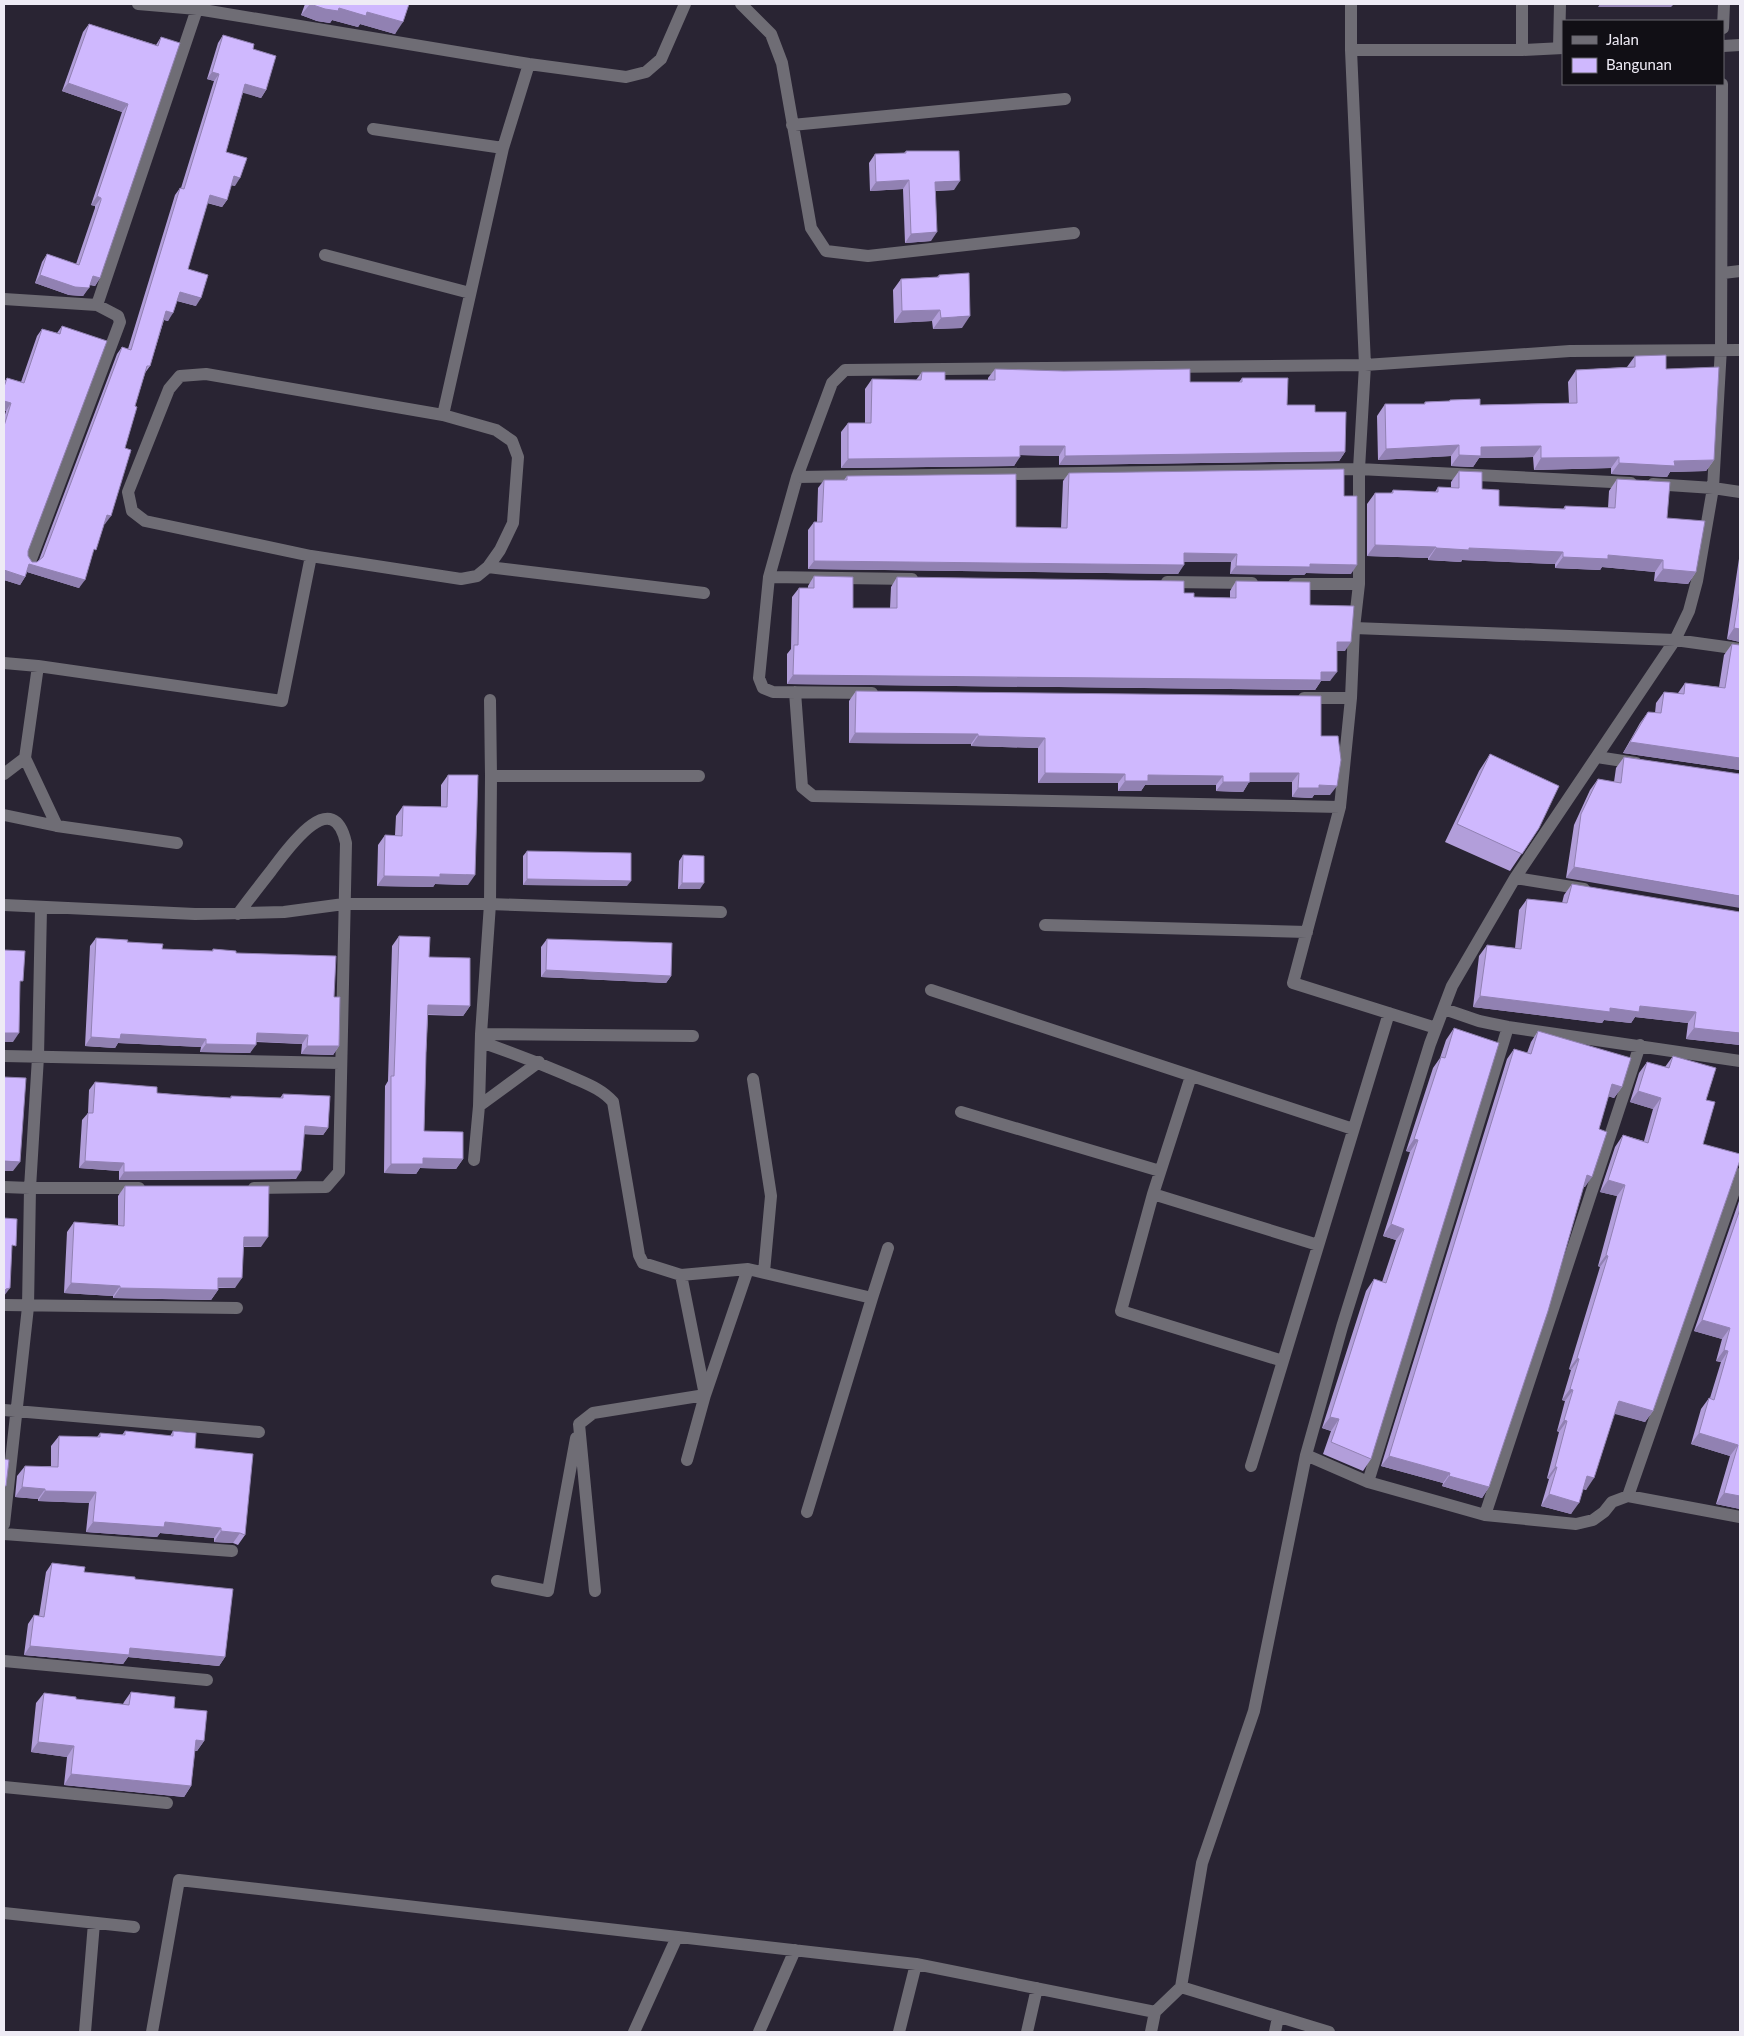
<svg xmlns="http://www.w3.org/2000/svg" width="1744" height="2036" font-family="Lato,sans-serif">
<rect width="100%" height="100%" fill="#292433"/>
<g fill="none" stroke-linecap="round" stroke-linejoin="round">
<!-- minor -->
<path stroke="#6f6d75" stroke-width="12" d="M138,4L197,9L529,64L626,77L646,72L661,59L685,4
M741,4L771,34L782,63L811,228L826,251L868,256L1074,233
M1723,28L1724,4
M1723,46L1740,45
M1559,48L1560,4
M1351,50H1522L1563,48
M1522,50V4
M1722,84L1721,348L1713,488L1697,581L1689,611L1675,640L1515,878L1452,986L1430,1044L1342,1327L1306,1455L1368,1482L1485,1515L1576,1524L1593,1520L1604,1512L1612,1502L1628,1496L1740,1517
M792,125L1065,99
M373,129L503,148
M325,255L470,293
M1723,273L1740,271
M4,299L97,305L118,316L120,322L30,562
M97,305L197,9
M443,415L503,148L529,64
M797,477L1359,469L1631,483
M1653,484L1713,488L1740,492
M488,567L704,593
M769,577L912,579
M1167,582L1252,583
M1294,584H1359
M1354,628L1675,640L1740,649
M4,663L38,666L282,701L311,556L145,521L132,511L128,492L169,389L180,376L206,374L443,415L496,430L512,441L518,457L513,523L500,550L488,567L477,576L461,579L311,556
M795,692L802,787L813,796L1340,807L1351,698L1354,628L1359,584V469L1365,365L1351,50V4
M872,693L773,692L763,688L759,678L769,577L797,477L832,383L845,370L1365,365L1570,351L1740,350
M1304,698H1351
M490,700L491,776
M1597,757L1636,763
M25,758L38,666
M4,774L25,758L57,826
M1340,807L1293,983L1436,1028
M4,815L57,826L177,843
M1515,878L1584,889
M4,905L195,914L284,912L344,904H490L721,912
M238,914C249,899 260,885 271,871C286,851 333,783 346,843L339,1172L326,1187L254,1188
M1045,925L1307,932
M931,990L1353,1129
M1444,1009L1479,1021L1508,1027L1740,1061
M481,1034L693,1036
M481,1042C510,1052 539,1063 567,1075C584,1083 601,1088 613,1102L639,1255L643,1263L681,1275L748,1269L872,1298L807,1512
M4,1056L340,1063
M1191,1076L1153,1194L1121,1311L1283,1361
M753,1079L771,1196L764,1272
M479,1106L539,1062
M961,1112L1160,1171
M474,1160L479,1106L481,1034L490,904L491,776H699
M4,1187L30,1188H139
M1153,1194L1318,1245
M681,1275L705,1395L748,1269
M872,1298L888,1248
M4,1305L237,1308
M4,1410L259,1432
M1251,1466L1389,1013
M1368,1482L1508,1027
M1628,1496L1740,1174
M1485,1515L1640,1045
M4,1524L28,1307L30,1188L38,1057L41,908
M4,1534L232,1551
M497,1581L548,1591L576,1438
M595,1591L579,1424L593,1413L705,1395L687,1460
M4,1661L207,1680
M4,1787L167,1803
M4,1913L134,1927
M1181,1987L1329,2032
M85,2032L94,1923
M152,2032L179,1880L916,1964L1155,2012L1181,1987L1202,1863L1254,1711L1306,1455
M634,2032L677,1937
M759,2032L795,1950
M899,2032L916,1964
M1027,2032L1037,1988
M1151,2032L1155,2012
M1275,2032L1278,2017"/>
</g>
<!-- wall -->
<path fill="#b29eda" d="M305,4H409L395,34L360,24L358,27L332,20L330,23L317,21L301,15Z
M89,24L156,45L161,37L100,278L95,286L90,285L83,296L69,295L35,283L42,262L47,254L76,264L95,208V206L91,205L122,112L62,91L83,32Z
M223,35L253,49L266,90L261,98L243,92L226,152L235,186L231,185L227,200L222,207L207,203L188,269L196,306L177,301L168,321L164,320L150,366L145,373L135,406L105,524L104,523L79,588L27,572L25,577L20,585L4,580V418L6,411L4,410V382L7,378L21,382L37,336L42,329L57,333L62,326L28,551V556L32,562H37L39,560L117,354L122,347L128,349L175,195L180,188H181L214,81L207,79L218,43Z
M906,151L954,190L935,191L931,241L905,243L903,189L870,191L869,163L875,154L904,153Z
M939,275L962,328L933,329L932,321L894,323L893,290L901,279L937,277Z
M1635,356L1666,369L1714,460L1706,471L1670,472L1667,477L1611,474V468L1534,470L1533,457L1479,458L1473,467L1451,466V456L1378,460L1377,416L1385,404H1424L1425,402L1449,401L1450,400L1480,405L1569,403L1568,382L1576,370L1627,367Z
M995,369L1190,382H1239L1242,378L1287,405L1315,412L1345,452L1339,461L1059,465V456L1020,455L1014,466L841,468V432L848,423H865V389L872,379L916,380L922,372L945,380H988V378Z
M1459,471L1482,489L1499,506L1563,509L1565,506L1608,508L1609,491L1617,479L1667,518L1696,572L1688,584L1654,581L1655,572L1602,567L1600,570L1555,568V564L1462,560L1461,562L1428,560V558L1367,556V504L1375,493H1391L1393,490L1435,492L1438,487L1451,488V482Z
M1069,473L1344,496L1351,574L1306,573L1304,575L1230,574L1231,562H1184L1178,574L808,569V530L814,522H817L818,488L824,480H844L847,476L1016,527L1061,528L1063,481Z
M1740,552V642L1727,639Z
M814,576L853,608H890L891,587L897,577L1184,593L1194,597L1230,598V591L1236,581L1310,605L1345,651H1337L1330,681H1321L1315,690L787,684V654L791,649L792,597L799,588H808V586Z
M1732,644L1740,770L1623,753L1640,723L1648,712L1655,713L1656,703L1664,692L1678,693L1685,683L1719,687L1724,655Z
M856,691L1321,736L1330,795H1314L1312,798L1292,797V782H1249L1243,792L1216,791V785H1145L1141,791H1118V783H1038V748L971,746V744L849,743V701Z
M1490,754L1539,828L1510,871L1445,842L1479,771Z
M1624,757L1740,774L1566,878L1574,825L1590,790L1598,779L1614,782L1616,768Z
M448,775L468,885L435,884L433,887L377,886L378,845L385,835H395L396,816L403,806L441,807V785Z
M527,851L627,886L523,885V856Z
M683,855L700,889H678L679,861Z
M1572,884L1740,1045L1686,1039L1688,1023L1635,1017L1631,1023L1604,1020L1602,1023L1473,1007L1479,956L1487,945L1515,948L1519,910L1527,899L1562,903L1564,895Z
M399,936L429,957L470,1006L463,1016L428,1015L426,1053L424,1131L463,1159L456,1169L420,1168L416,1174L384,1173L385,1086L388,1081L392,946Z
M96,938L162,949L212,951L213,949L236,953L334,997L339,1046L333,1055L301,1054L302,1044L256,1042L250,1053L200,1052L201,1047L118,1043L115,1048L85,1046L90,946Z
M547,939L671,976L666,983L541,977V947Z
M1454,1028L1371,1459L1363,1471L1323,1454L1331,1431L1322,1428L1366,1291L1374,1279L1382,1282L1396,1240L1383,1236L1410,1152L1406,1151L1433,1068L1440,1058L1446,1040Z
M1538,1031L1622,1087L1614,1098L1608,1096L1599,1129L1585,1187H1583L1489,1487L1482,1498L1442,1486L1443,1483L1381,1466L1507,1059L1514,1049L1527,1053L1531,1042Z
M1673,1056L1706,1100L1703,1144L1739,1163L1653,1411L1645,1422L1614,1413L1586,1490L1583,1489L1571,1514L1541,1506L1549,1479L1547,1478L1559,1432L1557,1431L1565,1401L1562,1400L1571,1370L1569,1369L1600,1267L1598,1266L1617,1196L1600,1192L1615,1147L1623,1135L1644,1141L1653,1109L1630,1102L1639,1073L1647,1062L1665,1067Z
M95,1082L157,1093L230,1098L231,1096L280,1098L283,1094L328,1128L323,1135L304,1134L296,1179L119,1180V1171L79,1168L82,1120L88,1113L89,1090Z
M125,1186L261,1247H243L235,1288H218V1290L211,1300L113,1298V1296L64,1293L67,1232L74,1222L118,1225V1196Z
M1740,1198V1509L1716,1504L1730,1456L1691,1444L1701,1409L1709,1398H1710L1721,1362L1716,1361L1722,1339L1694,1331Z
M125,1431L170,1436L173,1431L195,1448L245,1535L238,1545L233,1543L214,1542V1538L160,1533L157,1537L86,1532L89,1503L38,1501V1499L15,1497L17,1476L25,1466H51V1446L59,1436L97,1437L100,1433L122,1435Z
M52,1563L84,1572L135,1579L225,1657L219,1666L128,1657L123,1664L24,1655L28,1624L34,1615L39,1616L46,1572Z
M131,1692L174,1708L204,1741L197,1751H195L191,1786L184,1797L64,1785L67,1757L31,1752L36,1703L44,1693L76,1699L123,1704L124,1702Z"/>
<!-- shaded-wall -->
<path fill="#9181b2" d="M310,4L367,12L403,22L395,34L360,24L358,27L332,20L330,23L317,21L301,15Z
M1600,4H1674L1671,7H1598Z
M212,72L219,74L214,81L207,79Z
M68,83L128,104L122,112L62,91Z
M245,84L266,90L261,98L240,92Z
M234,176L240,178L235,186L228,184Z
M909,180L903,189L870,191L876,182Z
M960,181L954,190L928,191L935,182Z
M210,195L227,200L222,207L205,202Z
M97,196L101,198L95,206L91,205Z
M937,232L931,241L905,243L911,234Z
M40,275L89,288L83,296L69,295L35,283Z
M93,276L100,278L95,286L87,284Z
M180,292L201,298L196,306L174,300Z
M940,310L932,321L894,323L902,311Z
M166,311L173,313L168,321L161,319Z
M970,316L962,328L933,329L941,318Z
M4,401L11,403L6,411L4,410Z
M1459,445L1451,456L1378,460L1386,449Z
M1020,446H1065L1059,456L1014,455Z
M1541,446L1533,457L1479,458L1473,467L1451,466L1459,455L1481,447Z
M1345,452L1339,461L1059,465L1065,456Z
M1020,457L1014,466L841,468L848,459Z
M1619,457L1611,468L1534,470L1541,458Z
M1714,460L1706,471L1670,472L1667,477L1611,474L1619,463Z
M107,515L111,516L105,524L101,522Z
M1375,545L1436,547L1428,558L1367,556Z
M1436,548H1469L1563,552L1555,564L1462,560L1461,562L1428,560Z
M1184,553L1237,554L1231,562H1178Z
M1608,555L1663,560L1655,572L1602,567L1600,570L1555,568L1563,557Z
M814,561L1184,565L1178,574L808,569Z
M29,564L85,580L79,588L24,571Z
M1310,564L1357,565L1351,574L1306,573L1304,575L1230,574L1236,566Z
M1663,569L1696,572L1688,584L1654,581Z
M4,570L25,577L20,585L4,580Z
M1734,628L1740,629V642L1727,639Z
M1337,642H1351L1345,651H1331Z
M1321,672H1337L1330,681H1321L1315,690L787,684L793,675Z
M855,733L978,734L971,744L849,743Z
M978,736L1045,738L1038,748L971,746Z
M1630,742L1740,758V770L1623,753Z
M1045,773L1125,774L1118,783H1038Z
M1250,773H1299L1292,782H1249L1243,792L1216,791L1223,782Z
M1148,775L1223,776L1216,785H1145L1141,791H1118L1125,781Z
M1319,785L1337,786L1330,795H1314L1312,798L1292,797L1298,788Z
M1574,867L1740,896V908L1566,878Z
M440,874L475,875L468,885L435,884L433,887L377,886L384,876Z
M527,879L631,881L627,886L523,885Z
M682,883H704L700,889H678Z
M546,970L671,976L666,983L541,977Z
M1480,996L1610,1008L1640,1006L1696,1012L1688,1023L1635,1017L1631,1023L1604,1020L1602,1023L1473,1007Z
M428,1005L470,1006L463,1016L422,1014Z
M1694,1028L1740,1033V1045L1686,1039Z
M4,1033H19L13,1042H4Z
M257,1033L308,1035L302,1044L251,1041Z
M121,1034L206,1039L201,1047L118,1043L115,1048L85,1046L91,1037Z
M206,1044L256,1045L250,1053L200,1052Z
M307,1046H339L333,1055L301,1054Z
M1612,1084L1622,1087L1614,1098L1604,1095Z
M1638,1091L1661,1098L1653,1109L1630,1102Z
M305,1126L328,1128L323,1135L299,1134Z
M1414,1139L1418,1140L1410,1152L1406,1151Z
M423,1158L463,1159L456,1169L420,1168L416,1174L384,1173L391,1164Z
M4,1161L20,1162L13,1171H4Z
M85,1161L124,1163L119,1171L79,1168Z
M301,1171L296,1179L119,1180L124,1172Z
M1587,1175L1592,1177L1585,1187L1579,1186Z
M1608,1180L1625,1185L1617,1196L1600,1192Z
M1391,1224L1404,1229L1396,1240L1383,1236Z
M244,1237H268L261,1247L237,1246Z
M1606,1255L1608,1256L1600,1267L1598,1266Z
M218,1278H242L235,1288L212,1287Z
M71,1283L120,1286L113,1296L64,1293Z
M10,1288L4,1296V1292L6,1289Z
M120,1288L218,1290L211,1300L113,1298Z
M1702,1320L1730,1328L1722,1339L1694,1331Z
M1724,1350L1728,1351L1721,1362L1716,1361Z
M1577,1358L1579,1359L1571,1370L1569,1369Z
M1570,1389L1573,1390L1565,1401L1562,1400Z
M1619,1401L1653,1411L1645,1422L1611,1413Z
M1330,1417L1339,1419L1331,1431L1322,1428Z
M1564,1420L1567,1421L1559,1432L1557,1431Z
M1699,1433L1738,1445L1730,1456L1691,1444Z
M1389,1456L1450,1473L1443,1483L1381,1466Z
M1555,1467H1557L1549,1479L1547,1478Z
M1449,1476L1489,1487L1482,1498L1442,1486Z
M1587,1476L1594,1478L1586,1490L1579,1487Z
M22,1487L45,1489L38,1499L15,1497Z
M45,1491L96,1492L89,1503L38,1501Z
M1724,1493L1740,1496V1509L1716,1504Z
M1549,1494L1579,1503L1571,1514L1541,1506Z
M93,1522H165L221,1528L214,1538L160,1533L157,1537L86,1532Z
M221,1531L240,1533L233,1543L214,1542Z
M30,1646L130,1648L225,1657L219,1666L128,1657L123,1664L24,1655Z
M196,1740L204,1741L197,1751L189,1750Z
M38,1742L74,1746L67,1757L31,1752Z
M71,1774L191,1786L184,1797L64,1785Z"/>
<!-- building -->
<path fill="#cfb8fe" stroke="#9181b2" d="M310,4H409L403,22L367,12L366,16L339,8L338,11L325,9Z
M89,24L158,46L161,37L180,43L100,278L93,276L89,288L75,287L40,275L47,254L79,265L101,200V198L97,196L128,104L68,83Z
M223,35L254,44L253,49L276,56L266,90L245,84L226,152L247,158L240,178L234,176L227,200L210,195L188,269L208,275L201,298L180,292L173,313L166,311L150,366H147L135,406L137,407L125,448L131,450L111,516L107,515L96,550L94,549L85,580L29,564L25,577L4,570V426L11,403L4,401V387L7,378L24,383L42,329L60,334L62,326L107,341L28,551V556L32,562H37L43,557L122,347L131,350L180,188L184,189L219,74L212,72Z
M906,151H959L960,181L935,182L937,232L911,234L909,180L876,182L875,154L906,153Z
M969,273L970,316L941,318L940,310L902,311L901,279L939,277V275Z
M1666,355V369L1719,367L1714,460L1674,461L1675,466L1619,463V457L1541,458V446L1481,447V456L1459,455V445L1386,449L1385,404H1425V402L1450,401V400L1480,399V405L1577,403L1576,370L1635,367V356Z
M995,369L1064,371L1190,369V382H1242V378H1288L1287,405H1315V412H1346L1345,452L1065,456V446H1020V457L848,459V423H871L872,379L921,380L922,372H945V380H995Z
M1344,469V496H1357V565L1310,564V567L1236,566L1237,554L1184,553V565L814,561V522H822L824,480H847V476L1016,474V527L1067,528L1069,473Z
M1459,471L1482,472V489L1499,490V506L1565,509V506L1615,508L1617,479L1670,482L1667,518L1705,521L1696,572L1663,569V560L1608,555V559L1563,557V552L1469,548V550L1436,548V547L1375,545V493H1393V490L1438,492V487L1459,488Z
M814,576L853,577V608H897V577L1184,581V593H1194V597L1236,598V581L1310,582V605L1354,606L1351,642H1337V672H1321V680L793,675L794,645H798L799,588H814Z
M1740,590V629L1734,628Z
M1732,644L1740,645V758L1630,742L1648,712L1661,713L1664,692L1684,694L1685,683L1725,688Z
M856,691L1321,696V736H1338L1341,760L1337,786L1319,785V788H1298L1299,773H1250V782H1223V776L1148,775V781H1125V774L1045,773V738L978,736V734L855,733Z
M1490,754L1559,786L1539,828L1522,854L1457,824Z
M1624,757L1740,774V896L1574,867L1581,814L1598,779L1621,783Z
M448,775H478L475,875L440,874V877L384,876L385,835L402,836L403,806L447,807Z
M527,851L631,853V881L527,879Z
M683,855L704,856V883H682Z
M1572,884L1740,912V1033L1694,1028L1696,1012L1640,1006L1639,1012L1610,1008V1012L1480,996L1487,945L1521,949L1527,899L1567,903Z
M399,936L430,937L429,957L470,958V1006L428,1005L426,1053L424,1131L463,1132V1159L423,1158V1164H391V1076H394Z
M96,938L128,940L127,942L163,944L162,949L213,951V949L236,951V953L336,956L334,997H340L339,1046H307L308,1035L257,1033L256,1045L206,1044V1039L121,1034L120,1039L91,1037Z
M547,939L672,943L671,976L546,970Z
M4,950L25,951L23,981H20L19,1033H4Z
M1454,1028L1499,1043L1371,1459L1331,1442L1339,1419L1330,1417L1374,1279L1386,1283L1404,1229L1391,1224L1418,1140L1414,1139L1441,1057L1445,1058Z
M1538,1031L1631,1058L1622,1087L1612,1084L1599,1129L1607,1132L1592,1177L1587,1175L1548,1311L1489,1487L1449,1476L1450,1473L1389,1456L1514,1049L1531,1054Z
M1673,1056L1716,1068L1706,1100L1715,1102L1703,1144L1740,1154V1160L1653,1411L1619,1401L1618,1403L1594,1478L1587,1476L1579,1503L1549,1494L1557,1467H1555L1567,1421L1564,1420L1573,1390L1570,1389L1579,1359L1577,1358L1608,1256L1606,1255L1625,1185L1608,1180L1623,1135L1648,1143L1661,1098L1638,1091L1647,1062L1669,1068Z
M4,1077L26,1078L20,1162L4,1161Z
M95,1082L157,1087V1093L181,1095L231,1098V1096L283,1098V1094L330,1096L328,1128L305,1126L301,1171L124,1172V1163L85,1161L88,1113H93Z
M125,1186H269L268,1237H244L242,1278H218V1290L120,1288V1286L71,1283L74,1222L124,1226Z
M1740,1209V1496L1724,1493L1738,1445L1699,1433L1709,1398L1714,1400L1728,1351L1724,1350L1730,1328L1702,1320Z
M4,1218L17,1219L16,1246L12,1245L10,1288L6,1289L4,1292Z
M125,1431L173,1436V1431L196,1433L195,1448L253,1454L245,1535L240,1533L221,1531V1528L165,1522L164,1527L93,1522L96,1492L45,1491V1489L22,1487L25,1466L58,1467L59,1436L100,1437V1433L125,1435Z
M4,1459L9,1460L6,1486H4Z
M52,1563L85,1567L84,1572L135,1577V1579L233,1589L225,1657L130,1648L129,1655L30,1646L34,1615L44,1617Z
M131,1692L175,1697L174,1708L207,1711L204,1741L196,1740L191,1786L71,1774L74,1746L38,1742L44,1693L76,1697V1699L129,1705Z"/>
<!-- border -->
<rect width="1744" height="2036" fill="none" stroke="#eeebf5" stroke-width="10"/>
<!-- legend -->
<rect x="1562" y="20" width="162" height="65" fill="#110f15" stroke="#69676f"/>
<rect x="1572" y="36" width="25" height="8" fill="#6f6d75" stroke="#69676f"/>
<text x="1606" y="45" font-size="15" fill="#eeebf5">Jalan</text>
<rect x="1572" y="58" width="25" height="15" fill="#cfb8fe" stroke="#69676f"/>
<text x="1606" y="70" font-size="15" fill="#eeebf5">Bangunan</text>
</svg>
